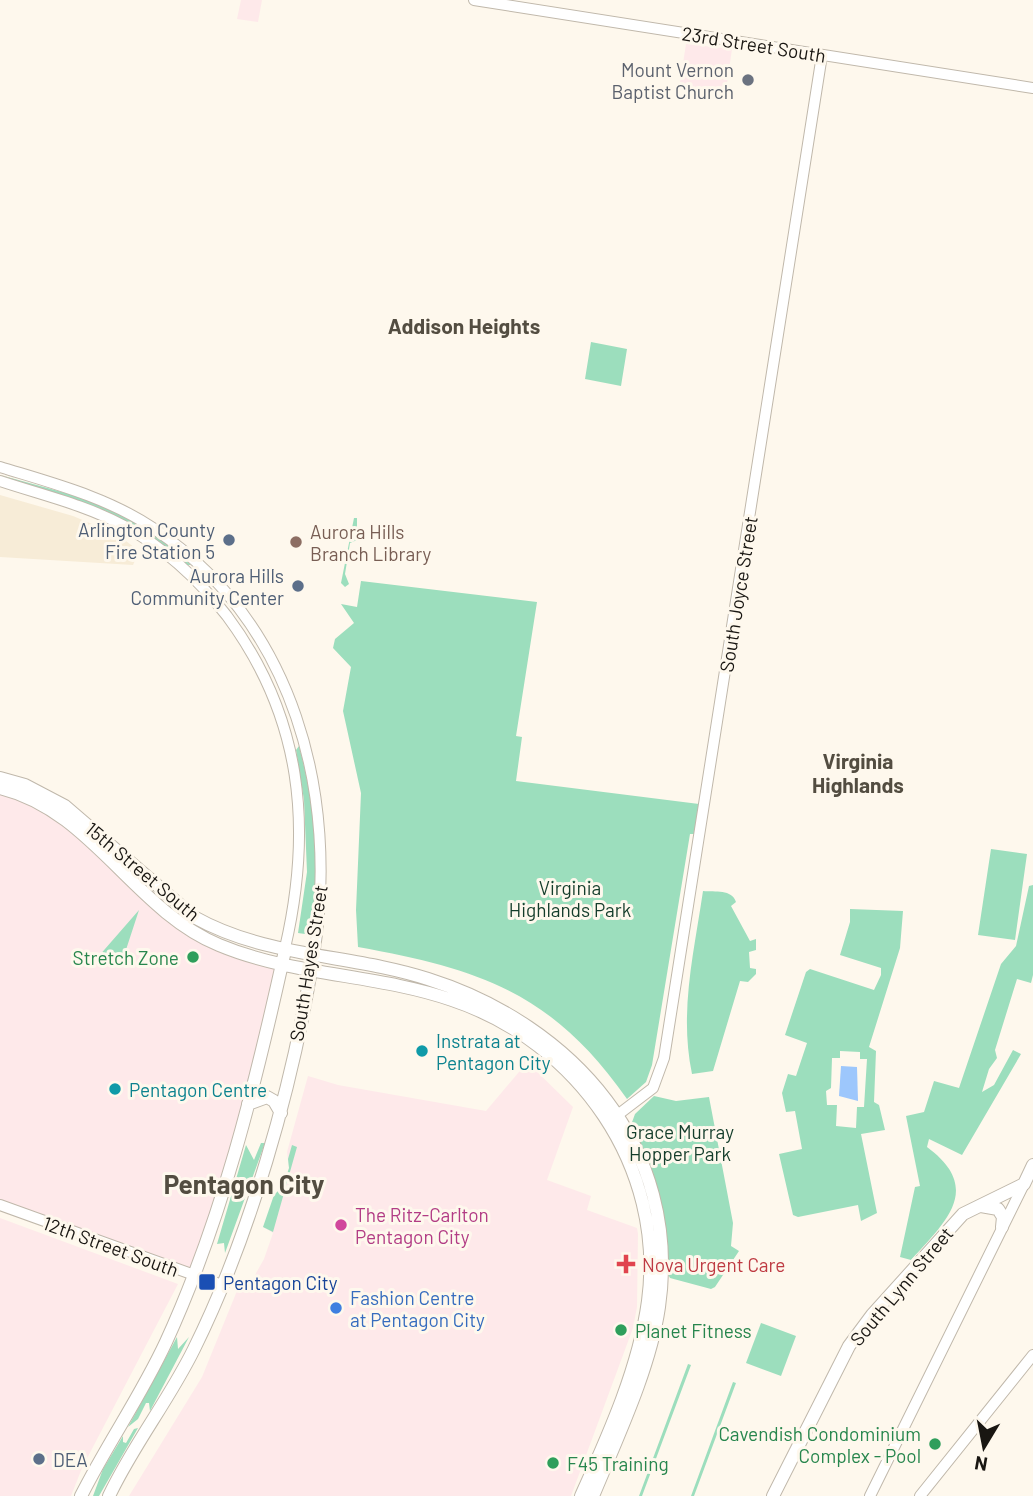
<svg xmlns="http://www.w3.org/2000/svg" width="1033" height="1496" font-family="Barlow,sans-serif">
<rect width="100%" height="100%" fill="#fef8ed"/>
<!-- commercial -->
<path fill="#fee9ea" d="M241,0H262L258,22L237,19Z
M686,44L732,49L725,97L679,89Z
M0,788L28,796L195,933L282,962L248,1104L192,1276L0,1205Z
M524,1059L573,1107L547,1180L591,1196L587,1210L637,1228L638,1234L637,1307L633,1328L571,1496H129L202,1377L241,1281L251,1282L264,1259L273,1233L263,1227L279,1212L274,1195L283,1186L289,1168L287,1152L308,1076L338,1085L486,1111L524,1066Z
M0,1218L178,1284L82,1468L71,1496H0Z"/>
<!-- built -->
<path fill="#f7ecd7" d="M0,495L73,516L118,535L139,551L133,565L0,557Z"/>
<!-- green -->
<path fill="#9cdebd" fill-rule="evenodd" d="M591,342L627,349L621,386L585,379Z
M0,475L95,501L149,529L191,565H187L146,533L106,511Z
M354,518H357V540L350,543L345,574L349,584L345,587L341,583Z
M361,581L537,602L516,736L522,737L516,781L699,804L695,834H690L652,1065L646,1082L627,1099C553,993 480,969 358,947L356,910L361,793L343,711L351,667L333,648L335,639L354,623L341,604L357,607Z
M299,746C317,812 318,868 312,935L298,933L307,872L304,800L296,750Z
M991,849L1027,854L1015,940L978,935Z
M1033,885V975L1031,983L1017,979L995,1050L997,1058L989,1069L982,1092L994,1085L1013,1050L1021,1054L962,1155L929,1139L927,1147C984,1189 945,1222 911,1260L900,1257L915,1187L920,1186L906,1116L924,1112L934,1081L959,1088L1001,964L1016,946L1029,886Z
M703,891C715,892 732,889 736,902L731,906L750,941L756,939V950L749,952L750,968L756,969V974L748,982L740,981L713,1071L692,1074C679,1012 694,953 703,891Z
M850,909L903,911L900,948L869,1047L876,1051L874,1102L879,1105L885,1130L861,1134L877,1213L861,1221L858,1205L798,1217L793,1215L779,1154L802,1149L795,1111L786,1112L782,1093L788,1074L796,1076L807,1043L785,1035L806,972L810,969L874,990L881,975V968L840,955L850,922ZM840,1051L860,1052V1059H867L864,1107H857L856,1128L836,1126L837,1105H827L826,1091L831,1088L832,1058H840Z
M139,910L121,965L98,957Z
M654,1096L676,1101L709,1097L733,1223L731,1246L739,1251L715,1287L711,1289L670,1278L667,1272L657,1191L631,1125L635,1114Z
M261,1143H265L225,1253L224,1243L217,1244L246,1145L254,1160Z
M292,1145L297,1147L273,1232L263,1227L274,1195L283,1186L289,1168L288,1159Z
M761,1323L796,1336L781,1376L746,1363Z
M177,1337L178,1349L189,1337L150,1411L149,1403H146L138,1419L128,1427Z
M688,1364L691,1365L642,1496H639Z
M733,1382L736,1383L694,1496H691Z
M138,1428L99,1496H93L103,1469L123,1436V1442L126,1443L134,1429Z"/>
<!-- water -->
<path fill="#9dc7fc" d="M841,1066L857,1067L858,1101L839,1096Z"/>
<g fill="none" stroke-linecap="round" stroke-linejoin="round">
<defs>
<path id="tertiary" d="M474,0L1033,88
M0,467C52,483 107,497 153,528C295,623 339,794 314,956
M0,481C42,495 86,505 124,526C165,548 199,580 227,616C302,717 313,827 285,948
M611,1120L653,1088L664,1058L822,55
M0,1205L222,1285
M870,1496L1024,1184
M920,1496L1033,1355"/>
<path id="secondary" d="M0,778L25,785L65,806L194,917C267,958 351,954 428,979C573,1025 682,1147 659,1307C650,1369 617,1438 593,1496
M0,788C92,810 134,910 219,945C293,976 377,974 452,1000C578,1042 666,1167 648,1301C639,1368 608,1436 581,1496
M248,1104L267,1097L274,1101L281,1113
M981,1206L998,1209L1003,1217L1002,1227
M81,1496C107,1444 141,1396 166,1342C222,1220 255,1086 284,955
M109,1496C133,1445 169,1400 194,1349C250,1236 292,1088 312,964
M773,1496L849,1346L872,1315L963,1214L1024,1184L1033,1165"/>
</defs>
<!-- tertiary casing -->
<use href="#tertiary" stroke="#c0b8ab" stroke-width="12"/>
<!-- secondary casing -->
<use href="#secondary" stroke="#c0b8ab" stroke-width="14"/>
<!-- tertiary -->
<use href="#tertiary" stroke="#fff" stroke-width="10"/>
<!-- secondary -->
<use href="#secondary" stroke="#fff" stroke-width="12"/>
</g>
<!-- markers -->
<circle fill="#6b7280" stroke="#fef8ed" stroke-width="2.5" cx="748" cy="80" r="7"/>
<g fill="#5c6f8a" stroke="#fef8ed" stroke-width="2.5">
<circle cx="229" cy="540" r="7"/>
<circle cx="298" cy="586" r="7"/>
<circle cx="39" cy="1459" r="7"/>
</g>
<circle fill="#8d6e63" stroke="#fef8ed" stroke-width="2.5" cx="296" cy="542" r="7"/>
<g fill="#2e9e5b" stroke="#fef8ed" stroke-width="2.5">
<circle cx="193" cy="957" r="7"/>
<circle cx="621" cy="1330" r="7"/>
<circle cx="935" cy="1444" r="7"/>
<circle cx="553" cy="1463" r="7"/>
</g>
<g fill="#0f9aa8" stroke="#fef8ed" stroke-width="2.5">
<circle cx="422" cy="1051" r="7"/>
<circle cx="115" cy="1089" r="7"/>
</g>
<circle fill="#d1479c" stroke="#fef8ed" stroke-width="2.5" cx="341" cy="1225" r="7"/>
<path fill="#e0444e" stroke="#fef8ed" stroke-width="2.5" d="M622.5 1253.5h7v7h7v7h-7v7h-7v-7h-7v-7h7z"/>
<rect fill="#1a4fb4" stroke="#fef8ed" stroke-width="2.5" x="198" y="1273" width="18" height="18" rx="3.5"/>
<circle fill="#3f7fe0" stroke="#fef8ed" stroke-width="2.5" cx="336" cy="1308" r="7"/>
<g text-anchor="middle" dominant-baseline="central" stroke-width="6" stroke-linejoin="round" paint-order="stroke">
<!-- street labels -->
<g font-size="19" fill="#191612" stroke="#fef8ed">
<text transform="translate(754 44) rotate(9)">23rd Street South</text>
<text transform="translate(738 594) rotate(-81)">South Joyce Street</text>
<text transform="translate(143 871) rotate(40)">15th Street South</text>
<text transform="translate(308 963) rotate(-81)">South Hayes Street</text>
<text transform="translate(111 1246) rotate(20)">12th Street South</text>
<text transform="translate(901 1286) rotate(-50)">South Lynn Street</text>
</g>
<!-- worship labels -->
<g font-size="19" fill="#5b616d" stroke="#fef8ed" text-anchor="end">
<text x="734" y="69">Mount Vernon<tspan x="734" dy="22">Baptist Church</tspan></text>
</g>
<!-- service labels -->
<g font-size="19" fill="#4e5e75" stroke="#fef8ed" text-anchor="end">
<text x="215" y="529">Arlington County<tspan x="215" dy="22">Fire Station 5</tspan></text>
<text x="284" y="575">Aurora Hills<tspan x="284" dy="22">Community Center</tspan></text>
<text x="53" y="1459" text-anchor="start">DEA</text>
</g>
<!-- education labels -->
<g font-size="19" fill="#785e54" stroke="#fef8ed" text-anchor="start">
<text x="310" y="531">Aurora Hills<tspan x="310" dy="22">Branch Library</tspan></text>
</g>
<!-- park labels -->
<g font-size="19" fill="#143d2b" stroke="#fef8ed">
<text x="570" y="887">Virginia<tspan x="570" dy="22">Highlands Park</tspan></text>
<text x="680" y="1131">Grace Murray<tspan x="680" dy="22">Hopper Park</tspan></text>
</g>
<!-- leisure labels -->
<g font-size="19" fill="#27864d" stroke="#fef8ed" text-anchor="end">
<text x="179" y="957">Stretch Zone</text>
<text x="635" y="1330" text-anchor="start">Planet Fitness</text>
<text x="921" y="1433">Cavendish Condominium<tspan x="921" dy="22">Complex - Pool</tspan></text>
<text x="567" y="1463" text-anchor="start">F45 Training</text>
</g>
<!-- culture labels -->
<g font-size="19" fill="#0d838f" stroke="#fef8ed" text-anchor="start">
<text x="436" y="1040">Instrata at<tspan x="436" dy="22">Pentagon City</tspan></text>
<text x="129" y="1089">Pentagon Centre</text>
</g>
<!-- hotel labels -->
<g font-size="19" fill="#b23c85" stroke="#fef8ed" text-anchor="start">
<text x="355" y="1214">The Ritz-Carlton<tspan x="355" dy="22">Pentagon City</tspan></text>
</g>
<!-- health labels -->
<g font-size="19" fill="#be3a42" stroke="#fef8ed" text-anchor="start">
<text x="642" y="1264">Nova Urgent Care</text>
</g>
<!-- transit labels -->
<g font-size="19" fill="#164399" stroke="#fef8ed" text-anchor="start">
<text x="223" y="1282">Pentagon City</text>
</g>
<!-- shop labels -->
<g font-size="19" fill="#366cbe" stroke="#fef8ed" text-anchor="start">
<text x="350" y="1297">Fashion Centre<tspan x="350" dy="22">at Pentagon City</tspan></text>
</g>
<!-- neighbourhood labels -->
<g font-size="21" font-weight="bold" fill="#534d41" stroke="#fef8ed">
<text x="464" y="325">Addison Heights</text>
<text x="858" y="760">Virginia<tspan x="858" dy="24">Highlands</tspan></text>
</g>
<!-- district labels -->
<g font-size="26" font-weight="bold" fill="#534d41" stroke="#fef8ed">
<text x="244" y="1183">Pentagon City</text>
</g>
</g>
<!-- north arrow -->
<g transform="translate(984 1447) rotate(190)" stroke="#fef8ed" stroke-width="5" paint-order="stroke">
<path d="M0-5L12 26L0 18L-12 26Z" fill="#191612"/>
<text y="-10" font-size="19" font-weight="bold" text-anchor="middle" fill="#191612">N</text>
</g>
</svg>
